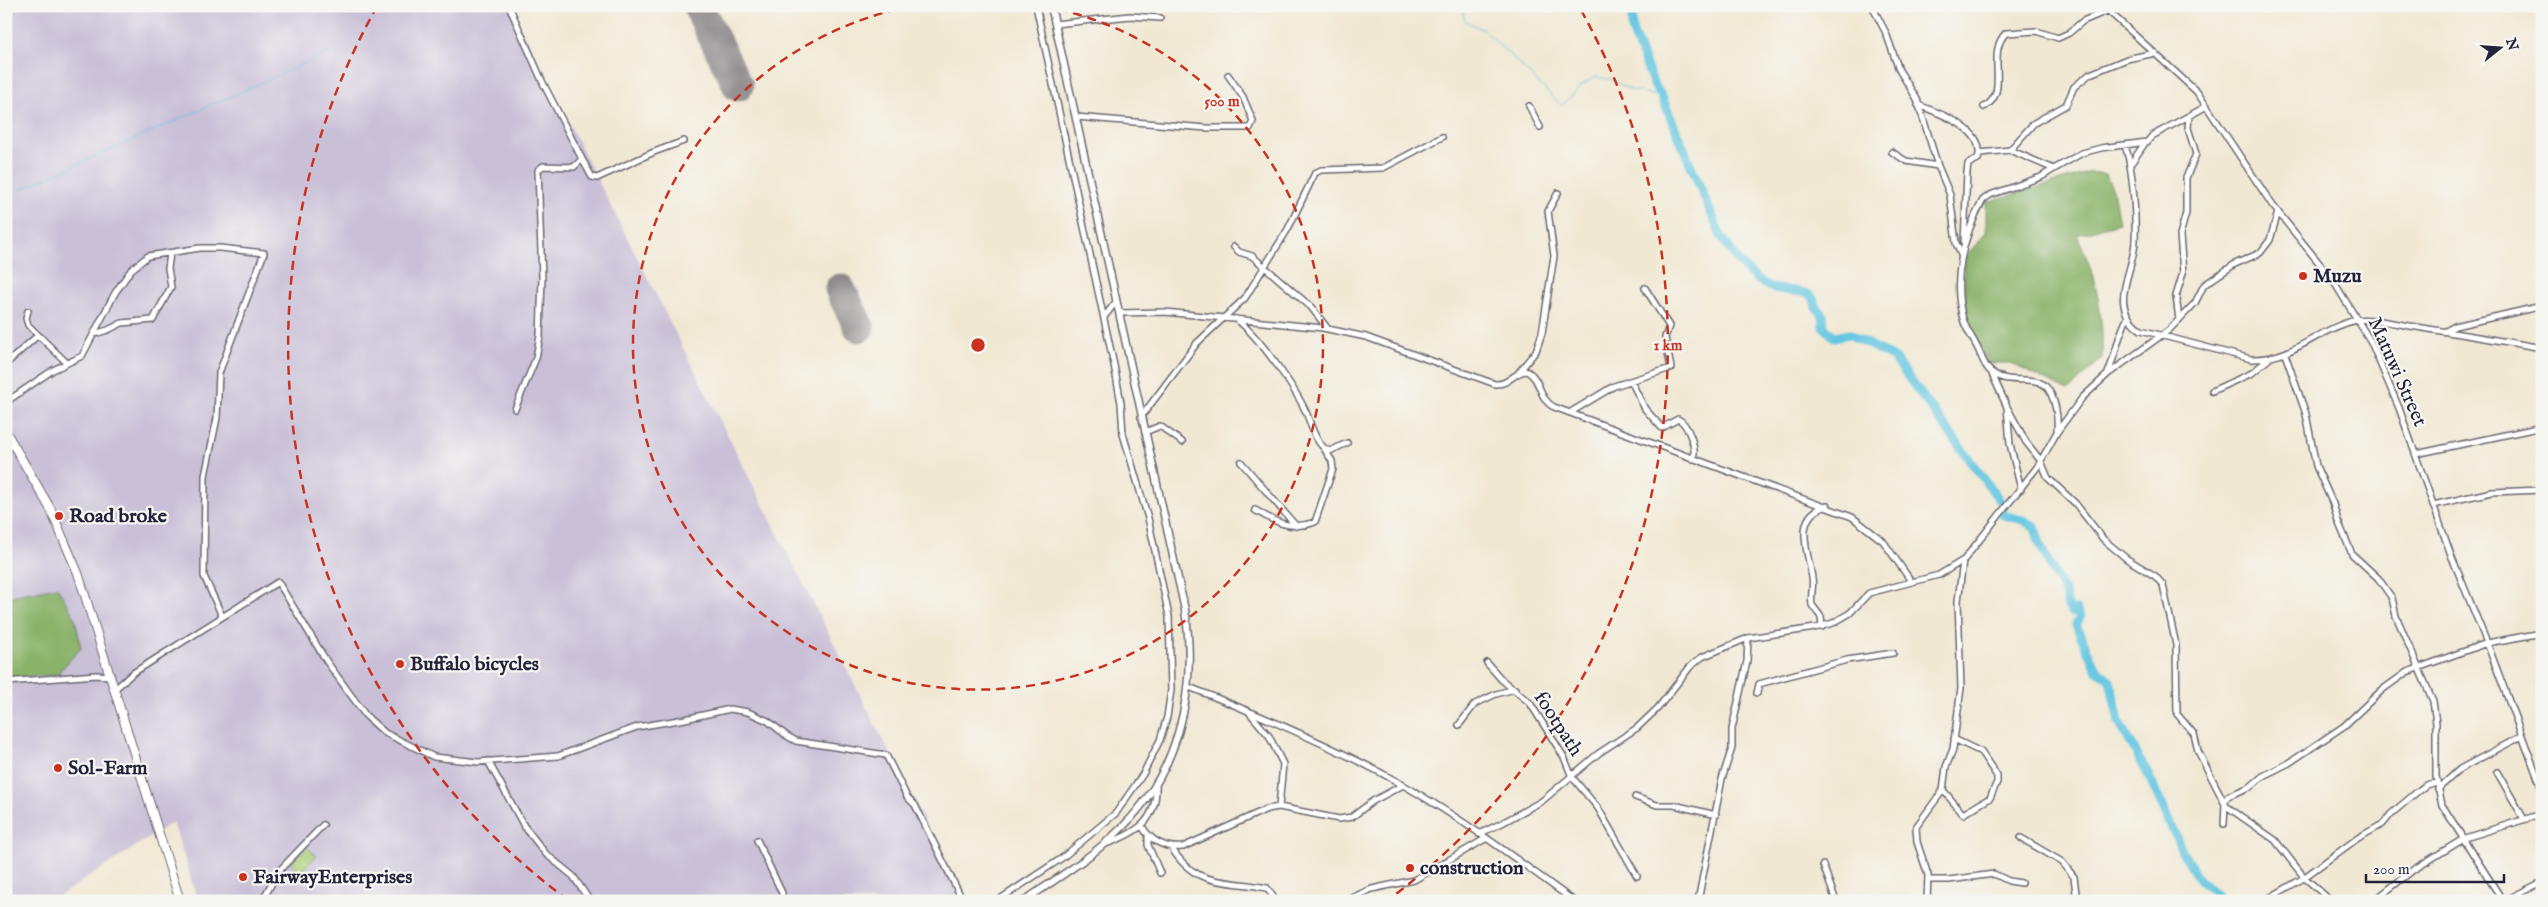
<svg xmlns="http://www.w3.org/2000/svg" width="2548" height="907" font-family="'IM FELL English',serif">
<rect width="100%" height="100%" fill="#f6f6f2"/>
<filter id="ink" filterUnits="userSpaceOnUse"><feTurbulence type="fractalNoise" baseFrequency=".02" numOctaves="2"/><feDisplacementMap in="SourceGraphic" scale="10" xChannelSelector="R" yChannelSelector="G"/><feConvolveMatrix kernelMatrix="1 2 1 2 8 2 1 2 1" color-interpolation-filters="sRGB"/></filter>
<filter id="wash" filterUnits="userSpaceOnUse"><feTurbulence type="fractalNoise" baseFrequency=".0096" numOctaves="4" result="noise"/><feDisplacementMap in="SourceGraphic" scale="20" xChannelSelector="R" yChannelSelector="G"/><feGaussianBlur stdDeviation="1.12" result="paint"/><feColorMatrix in="noise" values="0 0 0 0 0 0 0 0 0 0 0 0 0 0 0 0 0 1.4 0 .05"/><feComposite in="paint" operator="in"/></filter>
<g filter="url(#wash)">
<rect width="100%" height="100%" fill="#f1e8d3"/>
<!-- industrial -->
<path fill="#c9bfd7" d="M6,6H509L965,901H198L173,822L52,901H6Z"/>
<!-- green -->
<path fill="#add079" stroke="#68795a" d="M307,847L316,856L300,872L291,863Z"/>
<!-- forest -->
<path fill="#8ab269" stroke="#566a52" d="M2091,172L2105,174L2113,189L2119,223L2077,235C2096,274 2104,315 2102,359L2068,391L2010,363H1988L1967,321L1963,260L1986,232V202Z
M57,587L75,618L81,648L56,675L6,678V597Z"/>
<g fill="none" stroke-linecap="round" stroke-linejoin="round">
<!-- stream -->
<path stroke="#63c6e1" stroke-width="1" d="M1461,6L1465,21L1484,30L1562,106L1583,84L1596,77L1610,79L1631,90L1662,97
M6,196L335,50"/>
<!-- river -->
<path stroke="#63c6e1" stroke-width="9" d="M1632,6V30L1654,85L1662,97L1720,234C1732,253 1749,279 1771,287C1785,294 1815,285 1816,307L1823,315L1824,327L1834,337L1849,334L1894,358L2004,506L2001,511
M2003,515L2023,520L2035,527C2040,552 2054,569 2064,591C2068,600 2064,602 2072,612L2076,610L2080,617L2076,625L2094,665L2098,671L2110,680L2119,722L2149,776L2183,853L2198,878L2223,901"/>
<!-- runway -->
<path stroke="#8a8587" stroke-width="31" d="M698,6L738,86
M840,289L859,327"/>
</g>
</g>
<g filter="url(#ink)">
<g fill="none" stroke-linecap="round" stroke-linejoin="round">
<defs>
<path id="minor" d="M468,6H473
M509,6L543,83L582,159L574,167L543,166L538,170L542,278L540,336L536,358L515,409
M1872,6L1886,33L1899,70L1917,99L1938,166L1950,195L1956,243L1961,255
M2103,6L2197,92L2273,206L2332,279L2371,342L2399,408L2451,555L2487,643L2542,789
M1055,24L1130,16L1160,18
M1918,105C1939,113 1987,129 1978,159L1968,164L1967,172L1964,243
M1529,106L1540,127
M1984,107C2011,93 1985,53 2006,33L2036,31L2058,38L2069,33L2083,21L2107,11
M1076,117L1206,128H1250L1253,121L1243,97L1228,75
M2125,146C2133,167 2136,217 2135,241C2134,273 2106,305 2141,330L2251,359C2294,360 2318,328 2357,320C2370,317 2396,324 2410,326C2454,333 2498,340 2542,348
M2010,150L2034,123L2066,105L2074,87L2090,74L2127,59L2155,53
M1892,152L1906,161L1938,166
M1980,153L2010,150L2054,169L2082,153L2101,148L2147,142L2152,136L2207,106
M582,159L592,177L597,178L654,152L684,141
M2132,162L2145,143
M2054,169L2041,177L1990,195L1983,200C1963,236 1951,282 1964,322C1967,331 1974,340 1978,349C1982,357 1985,369 1994,374C2013,387 2040,370 2051,394C2057,407 2058,418 2057,431
M1234,247L1239,252L1252,256L1311,307L1328,329
M28,311L26,318L28,325L67,363
M1119,313L1165,312L1323,328L1366,337L1495,384C1510,385 1514,371 1527,371C1542,380 1538,399 1554,407L1852,517L1883,541L1911,581
M1104,317L1116,302
M1236,319C1258,335 1295,388 1306,412C1311,424 1316,447 1330,451L1347,443
M2179,320L2176,296L2183,273L2180,235L2186,213V178L2196,154L2188,128L2189,116
M2446,331L2455,326L2542,306
M94,334L108,330L122,323L153,320L171,287L168,268L170,254
M2285,354L2306,414L2316,466L2333,504L2338,521L2352,554L2378,578L2392,598L2396,616L2433,701L2436,723V776L2442,805L2503,901
M6,364L37,336
M1519,372L1536,351L1542,333L1554,256L1548,211L1558,193
M2108,373C2116,354 2118,335 2128,317
M1992,374L2007,407L2010,444L2021,489
M1631,381L1645,409L1662,428L1678,419C1688,424 1697,448 1693,459
M2212,391L2252,373L2270,358
M6,402L53,370L82,356L115,293L131,270L148,256L200,248H220L264,253L219,373L217,418L205,476L204,576L222,616
M2007,407L2026,442L2041,461L2048,478L2075,503L2104,540L2127,559L2155,576L2163,585L2176,645L2177,714L2194,734L2198,751L2226,806L2275,840L2304,877L2331,901
M1571,412L1614,386L1671,368L1665,337L1669,326L1645,288
M1141,417L1197,343L1245,298L1288,229L1315,173L1321,170L1383,168L1442,137
M1145,432L1160,426L1182,442
M2416,454L2542,427
M1241,462L1296,526
M2433,505L2492,492L2542,490
M1255,510C1275,522 1291,531 1315,522L1333,469L1332,461L1325,450
M1822,627L1821,617L1812,605C1810,596 1814,587 1812,578C1809,554 1791,515 1827,506
M1487,663L1502,680L1530,703L1564,757L1572,777L1598,808L1637,876
M6,682L96,675L111,676
M1189,687C1263,716 1336,747 1405,786C1464,820 1519,861 1574,901
M115,689L133,673L278,582L327,662L366,716L385,733L434,757L478,762L558,756L637,727L685,719L730,709L748,712L768,721L787,736L796,741L886,755L907,797L915,805L963,901
M1757,693L1759,684L1847,660L1893,653
M1249,712L1269,736L1283,764L1279,807
M1459,725L1475,704L1496,694L1515,689
M488,761L524,826L546,854L573,876L590,901
M2497,772L2524,819
M2438,789L2460,769L2522,736
M1943,790L1963,814L1990,798L1997,782V776L1981,752L1954,739
M1635,797L1657,805H1674L1716,815
M2225,801L2228,796L2250,787L2263,776L2289,763L2344,726L2382,690L2407,672L2487,643L2542,633
M2224,824L2225,803
M1142,826C1150,841 1166,849 1183,847L1267,809L1279,807L1339,819L1352,817L1373,801L1403,785
M1479,834L1502,823L1542,801L1599,753L1637,728L1658,708L1690,667L1702,657L1748,638L1815,628L1833,623L1850,613L1869,593L1939,575L1962,561
M1148,837V845L1160,873
M2021,838L2062,862L2074,877L2077,901
M757,840L782,893V899L778,901
M1106,844C1139,832 1158,820 1156,782
M1171,847C1196,889 1226,879 1267,888L1276,901
M1823,865L1836,901
M1928,880H1949L1994,874L2009,881L2021,883
M262,901L278,872L323,825
M997,901L1062,858L1116,813L1143,774L1160,740L1167,717L1171,690L1169,616L1148,518L1123,434L1121,403L1114,365L1036,6
M1344,901L1372,889L1414,880L1485,839
M1698,901L1722,779L1732,748V729L1747,661L1748,638
M1927,901L1928,875L1917,842L1916,827L1943,790L1946,767L1953,749L1961,688L1958,601L1963,561L2038,466L2057,432L2082,398L2108,374L2169,330L2195,303L2204,285L2235,264L2260,253L2270,240L2278,212
M2264,901L2302,879L2358,838L2383,824L2391,814L2417,792L2426,785L2437,782
M2374,901L2413,870L2465,838L2542,814
M2504,901L2542,882"/>
<path id="major" d="M1024,901C1054,880 1086,861 1113,836C1178,778 1198,693 1185,610L1051,6"/>
<path id="highway" d="M6,432L50,508L78,573L180,901"/>
</defs>
<!-- minor casing -->
<use href="#minor" stroke="#6a6770" stroke-width="8"/>
<!-- major casing -->
<use href="#major" stroke="#6a6770" stroke-width="9"/>
<!-- highway casing -->
<use href="#highway" stroke="#6a6770" stroke-width="10"/>
<!-- minor -->
<use href="#minor" stroke="#fff" stroke-width="5"/>
<!-- major -->
<use href="#major" stroke="#fff" stroke-width="6"/>
<!-- highway -->
<use href="#highway" stroke="#fff" stroke-width="8"/>
</g>
</g>
<!-- distance rings -->
<g fill="none" stroke="#c8321e" stroke-width="2.5" stroke-dasharray="9 6">
<path d="M1044 6A345 345 0 1 1 912 6"/>
<path d="M568 900A690 690 0 0 1 375 10M1581 10A690 690 0 0 1 1388 900"/>
</g>
<!-- markers -->
<g fill="#c8321e" stroke="#f6f6f2" stroke-width="2">
<circle cx="2303" cy="276" r="5"/>
<circle cx="59" cy="516" r="5"/>
<circle cx="400" cy="664" r="5"/>
<circle cx="58" cy="768" r="5"/>
<circle cx="1410" cy="868" r="5"/>
<circle cx="243" cy="877" r="5"/>
</g>
<g text-anchor="middle" dominant-baseline="central" stroke-width="4.5" stroke-linejoin="round" paint-order="stroke">
<!-- poi labels -->
<g font-size="20" font-weight="bold" fill="#22223b" stroke="#f6f6f2" text-anchor="start">
<text x="2313" y="276">Muzu</text>
<text x="69" y="516">Road broke</text>
<text x="410" y="664">Buffalo bicycles</text>
<text x="68" y="768">Sol-Farm</text>
<text x="1420" y="868">construction</text>
<text x="253" y="877">FairwayEnterprises</text>
</g>
<!-- street labels -->
<g font-size="20" fill="#22223b" stroke="#f6f6f2">
<text transform="translate(2397 372) rotate(66)">Matuwi Street</text>
<text transform="translate(1558 724) rotate(57)">footpath</text>
</g>
</g>
<circle cx="978" cy="345" r="8" fill="#c8321e" stroke="#f6f6f2" stroke-width="2.5"/>
<g font-size="15" text-anchor="middle" font-weight="bold" fill="#c8321e" stroke="#f6f6f2" stroke-width="4.5" stroke-linejoin="round" paint-order="stroke">
<text x="1222" y="106">500 m</text>
<text x="1668" y="350">1 km</text>
</g>
<!-- margin -->
<rect width="2548" height="907" fill="none" stroke="#f6f6f2" stroke-width="25"/>
<!-- north arrow -->
<g transform="translate(2500 48) rotate(73)" stroke="#f6f6f2" stroke-width="4" paint-order="stroke">
<path d="M0-4L9 19L0 12L-9 19Z" fill="#22223b"/>
<text y="-8" font-size="14" font-weight="bold" text-anchor="middle" fill="#22223b">N</text>
</g>
<!-- scale -->
<path d="M2366 874v8h138v-8" fill="none" stroke="#22223b" stroke-width="2.5"/>
<text x="2373" y="874" font-size="15" fill="#22223b" stroke="#f6f6f2" stroke-width="4" paint-order="stroke">200 m</text>
</svg>
